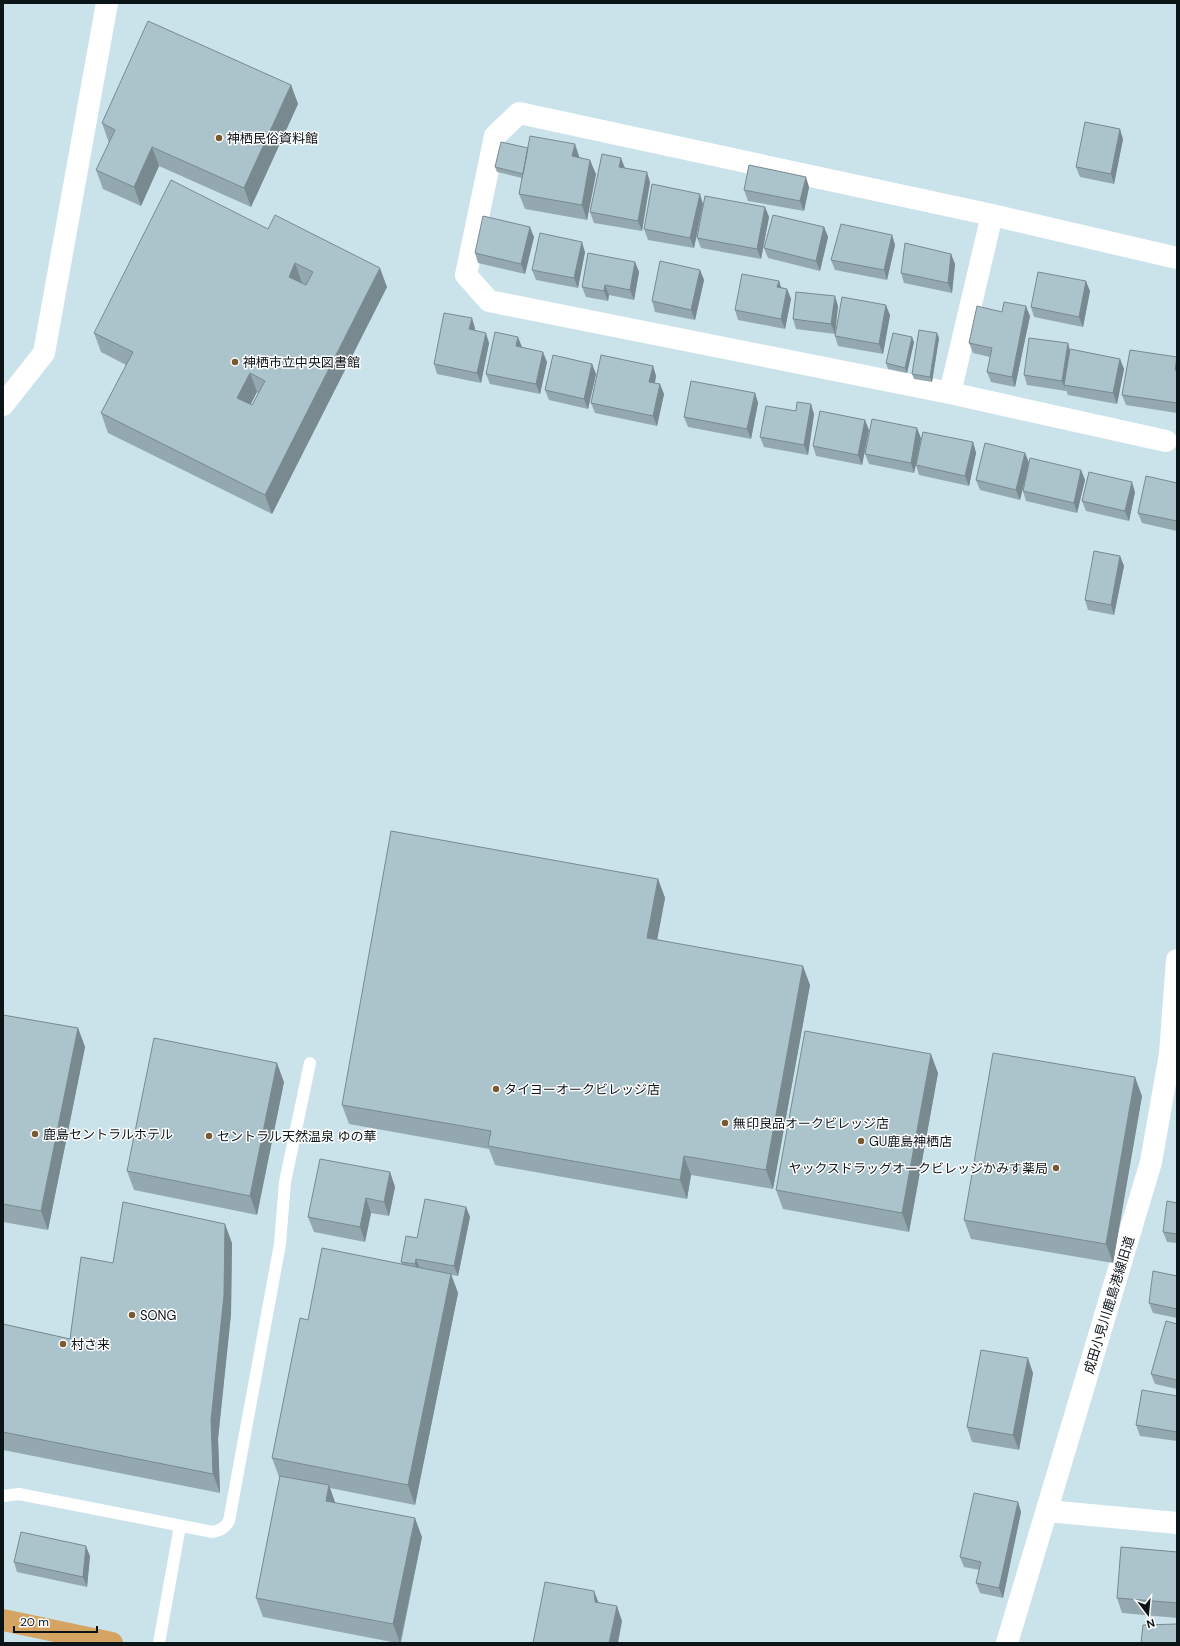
<svg xmlns="http://www.w3.org/2000/svg" width="1180" height="1646" font-family="'DM Sans','Noto Sans JP',sans-serif">
<rect width="100%" height="100%" fill="#cae3eb"/>
<g fill="none" stroke-linecap="round" stroke-linejoin="round">
<!-- service -->
<path stroke="#fff" stroke-width="12" d="M3,1496L19,1494L213,1532C221,1530 225,1528 229,1521L280,1244L285,1182L310,1063
M159,1643L180,1526"/>
<!-- minor -->
<path stroke="#fff" stroke-width="22" d="M950,393L992,215
M1166,441L950,393L489,301L466,275L495,136L519,113L992,215L1177,258
M1047,1511L1177,1523
M1007,1643L1151,1162L1170,1054L1177,960"/>
<!-- tertiary -->
<path stroke="#fff" stroke-width="22" d="M3,405L44,353L107,3"/>
<!-- trunk -->
<path stroke="#d6a462" stroke-width="22" d="M3,1620L112,1643"/>
</g>
<!-- wall -->
<path fill="#93a9af" fill-rule="evenodd" d="M291,85L298,104L251,207L159,166L141,206L103,189L96,170L109,143L102,123Z
M1123,139L1114,184L1080,177L1076,167Z
M528,148L580,158L596,174L587,220L525,209L519,194L522,178L497,172L495,167Z
M625,168L650,182L642,231L594,223L590,212Z
M809,187L804,211L748,201L744,190Z
M703,204L694,248L648,240L644,229Z
M765,207L769,217L761,259L701,248L697,238Z
M824,227L828,237L820,271L768,258L764,248Z
M268,229L387,287L272,514L108,433L101,413L126,365L101,352L94,333ZM257,392L258,393L252,405H250Z
M892,235L895,245L887,280L835,270L831,260Z
M534,237L525,274L478,263L475,253Z
M585,252L578,288L536,280L532,270Z
M951,254L955,264L952,293L904,283L901,273Z
M635,262L639,272L634,300L609,295L608,301L586,297L582,287Z
M700,270L704,280L695,320L655,312L652,301Z
M779,281L781,287L787,289L791,299L785,329L738,320L735,310Z
M1090,291L1083,327L1034,317L1031,307Z
M838,306L835,334L796,329L793,319Z
M890,315L883,354L838,346L835,336Z
M1030,316L1015,387L991,382L987,372L990,357L973,353L969,343Z
M475,328V330L489,343L481,383L437,374L434,364Z
M939,338L932,382L914,379L912,374Z
M914,342L907,373L888,369L886,363Z
M522,347V348L547,362L540,394L490,384L486,374Z
M1070,350L1120,359L1124,369L1117,404L1068,395L1066,390V391L1027,385L1024,375Z
M1177,357V413L1126,405L1122,395Z
M592,364L596,374L588,409L549,400L545,390Z
M653,366L656,376L655,383L664,394L657,426L595,413L591,403Z
M755,393L758,403L751,439L688,427L684,417Z
M814,414L808,455L764,447L760,437Z
M869,430L862,465L816,456L813,446Z
M921,438L917,461L973,442L976,453L969,486L919,475L916,465L914,473L869,464L865,454Z
M1025,453L1029,463L1020,500L980,490L976,480Z
M1081,470L1085,480L1077,513L1026,501L1023,491Z
M1177,483V531L1142,523L1138,513Z
M1135,492L1129,521L1086,511L1082,501Z
M1120,556L1124,566L1114,615L1088,610L1085,600Z
M658,879L665,898L657,939L810,985L773,1189L691,1175L687,1199L495,1165L489,1149L349,1124L342,1105Z
M3,1015L78,1028L85,1047L48,1230L3,1222Z
M938,1073L909,1232L783,1209L776,1190Z
M284,1082L257,1215L134,1190L127,1171Z
M1142,1096L1113,1263L971,1239L964,1220Z
M390,1172L395,1187L389,1216L371,1213L365,1242L314,1232L308,1217Z
M1177,1203V1243L1167,1242L1163,1232Z
M466,1207L470,1217L458,1276L451,1275L458,1293L415,1505L330,1488L335,1503L422,1537L401,1643H397L263,1617L256,1598L280,1478L279,1477L272,1458L308,1320L402,1264L401,1262Z
M232,1243L231,1314L218,1439L220,1493L3,1450V1324L70,1339L113,1263Z
M1177,1276V1318L1153,1313L1149,1303Z
M1177,1324V1389L1155,1384L1151,1374Z
M1033,1373L1019,1450L972,1442L967,1427Z
M1177,1396V1441L1140,1436L1136,1425Z
M1018,1502L1021,1512L1003,1598L980,1593L976,1583L979,1570L964,1567L960,1557Z
M1177,1552V1618L1122,1613L1117,1598Z
M90,1556L87,1587L17,1572L14,1562Z"/>
<!-- shaded-wall -->
<path fill="#78898f" d="M291,85L298,104L251,207L244,188Z
M1120,129L1123,139L1114,184L1111,174Z
M575,144L580,159L572,156Z
M152,147L159,166L141,206L134,187Z
M621,158L625,168L623,177L619,167Z
M590,160L596,174L587,220L582,205Z
M647,172L650,182L642,231L638,221Z
M806,177L809,187L804,211L800,201Z
M700,194L703,204L694,248L690,238Z
M765,207L769,217L761,259L757,249Z
M530,227L534,237L525,274L521,264Z
M824,227L828,237L820,271L816,261Z
M892,235L895,245L887,280L884,270Z
M582,242L585,252L578,288L574,278Z
M951,254L955,264L952,293L948,283Z
M635,262L639,272L634,300L630,290Z
M295,263L302,283L296,296L289,277Z
M380,268L387,287L272,514L265,495Z
M700,270L704,280L695,320L691,310Z
M779,281L782,291L777,287Z
M1086,281L1090,291L1083,327L1079,317Z
M605,285L609,295L608,301L604,291Z
M787,289L791,299L785,329L781,319Z
M835,296L838,306L835,334L831,324Z
M886,305L890,315L883,354L879,344Z
M1026,306L1030,316L1015,387L1012,377Z
M472,318L475,328L473,339L469,329Z
M486,333L489,343L481,383L477,373Z
M937,333L939,338L932,382L930,377Z
M518,337L522,347L520,357L516,346Z
M912,337L914,342L907,373L905,368Z
M1068,343L1071,354L1064,385L1066,391L1062,381Z
M543,352L547,362L540,394L536,384Z
M1120,359L1124,369L1117,404L1113,393Z
M1177,360V375L1175,370Z
M592,364L596,374L588,409L584,399Z
M653,366L656,376L653,392L649,382Z
M250,373L257,392L244,417L237,398Z
M660,384L664,394L657,426L653,416Z
M755,393L758,403L751,439L747,429Z
M811,404L814,414L808,455L804,445Z
M865,420L869,430L862,465L858,455Z
M917,428L921,438L914,473L911,463Z
M973,442L976,453L969,486L965,476Z
M1025,453L1029,463L1020,500L1016,490Z
M1081,470L1085,480L1077,513L1074,503Z
M1132,482L1135,492L1129,521L1125,511Z
M1120,556L1124,566L1114,615L1111,605Z
M658,879L665,898L654,957L647,938Z
M803,966L810,985L773,1189L766,1170Z
M78,1028L85,1047L48,1230L41,1211Z
M931,1054L938,1073L909,1232L902,1213Z
M277,1063L284,1082L257,1215L250,1196Z
M1135,1077L1142,1096L1113,1263L1106,1244Z
M684,1156L691,1175L687,1199L680,1180Z
M390,1172L395,1187L389,1216L384,1202Z
M366,1198L371,1213L365,1242L360,1227Z
M466,1207L470,1217L458,1276L454,1266Z
M225,1224L232,1243L231,1314L218,1439L220,1493L213,1474L211,1420Z
M416,1259L420,1269L419,1274L415,1264Z
M451,1274L458,1293L415,1505L408,1485Z
M1028,1358L1033,1373L1019,1450L1013,1435Z
M329,1485L336,1505L326,1501Z
M1018,1502L1021,1512L1003,1598L999,1588Z
M415,1518L422,1537L400,1643L393,1624Z
M86,1546L90,1556L87,1587L83,1577Z
M594,1591L600,1606L595,1602Z
M617,1606L622,1621L618,1643H609Z"/>
<!-- building -->
<path fill="#abc4cc" stroke="#78898f" fill-rule="evenodd" d="M148,21L291,85L244,188L152,147L134,187L96,170L115,130L102,123Z
M1085,122L1120,129L1111,174L1076,167Z
M530,136L575,144L572,156L590,160L582,205L519,194Z
M501,142L528,148L523,174L495,167Z
M602,154L621,158L619,167L647,172L638,221L590,212Z
M749,165L806,177L800,201L744,190Z
M171,180L268,229L275,215L380,268L265,495L101,413L133,352L94,333ZM295,263L313,272L306,285L289,277ZM250,373L265,381L252,405L237,398Z
M652,184L700,194L690,238L644,229Z
M705,196L765,207L757,249L697,238Z
M773,215L824,227L816,261L764,248Z
M483,216L530,227L521,264L475,253Z
M841,224L892,235L884,270L831,260Z
M540,233L582,242L574,278L532,270Z
M905,243L951,254L948,283L901,273Z
M588,253L635,262L630,290L605,285L604,291L582,287Z
M660,261L700,270L691,310L652,301Z
M1038,272L1086,281L1079,317L1031,307Z
M742,274L779,281L777,287L787,289L781,319L735,310Z
M796,292L835,296L831,324L793,319Z
M842,297L886,305L879,344L835,336Z
M1004,302L1026,306L1012,377L987,372L992,348L969,343L977,306L1002,312Z
M444,313L472,318L469,329L486,333L477,373L434,364Z
M919,330L937,333L930,377L912,374Z
M495,332L518,337L516,346L543,352L536,384L486,374Z
M893,333L912,337L905,368L886,363Z
M1029,338L1068,343L1062,381L1024,375Z
M1070,349L1120,359L1113,393L1064,385Z
M1130,350L1177,357L1175,370H1177V403L1122,395Z
M553,355L592,364L584,399L545,390Z
M601,355L653,366L649,382L660,384L653,416L591,403Z
M691,381L755,393L747,429L684,417Z
M797,402L811,404L804,445L760,437L766,406L796,411Z
M820,411L865,420L858,455L813,446Z
M872,419L917,428L911,463L865,454Z
M923,432L973,442L965,476L916,465Z
M985,443L1025,453L1016,490L976,480Z
M1030,458L1081,470L1074,503L1023,491Z
M1089,472L1132,482L1125,511L1082,501Z
M1146,476L1177,483V521L1138,513Z
M1094,551L1120,556L1111,605L1085,600Z
M391,831L658,879L647,938L803,966L766,1170L684,1156L680,1180L488,1146L491,1131L342,1105Z
M3,1015L78,1028L41,1211L3,1204Z
M805,1031L931,1054L902,1213L776,1190Z
M154,1038L277,1063L250,1196L127,1171Z
M993,1053L1135,1077L1106,1244L964,1220Z
M320,1159L390,1172L384,1202L366,1198L360,1227L308,1217Z
M425,1199L466,1207L454,1266L416,1259L415,1264L401,1262L406,1236L417,1238Z
M1167,1201L1177,1203V1234L1163,1232Z
M123,1202L225,1224L224,1295L211,1420L213,1474L3,1432V1324L70,1339L81,1257L113,1263Z
M322,1248L451,1274L408,1485L272,1458L300,1318L308,1320Z
M1153,1271L1177,1276V1309L1149,1303Z
M1166,1321L1177,1324V1380L1151,1374Z
M981,1350L1028,1358L1013,1435L967,1427Z
M1142,1390L1177,1396V1432L1136,1425Z
M280,1476L329,1485L326,1501L415,1518L393,1624L256,1598Z
M974,1493L1018,1502L999,1588L976,1583L981,1562L960,1557Z
M21,1532L86,1546L83,1577L14,1562Z
M1121,1547L1177,1552V1603L1117,1598Z
M545,1582L594,1591L595,1602L617,1606L609,1643H533Z
M1177,1624V1643H1141L1143,1625Z"/>
<!-- markers -->
<g fill="#7a5930" stroke="#fff" stroke-width="1.5">
<circle cx="219" cy="138" r="4"/>
<circle cx="235" cy="362" r="4"/>
<circle cx="496" cy="1089" r="4"/>
<circle cx="725" cy="1123" r="4"/>
<circle cx="35" cy="1134" r="4"/>
<circle cx="209" cy="1136" r="4"/>
<circle cx="861" cy="1141" r="4"/>
<circle cx="1056" cy="1168" r="4"/>
<circle cx="132" cy="1315" r="4"/>
<circle cx="63" cy="1344" r="4"/>
</g>
<g text-anchor="middle" dominant-baseline="central" stroke-width="3" stroke-linejoin="round" paint-order="stroke">
<!-- poi labels -->
<g font-size="13" fill="#0b1417" stroke="#fff" text-anchor="start">
<text x="227" y="138">神栖民俗資料館</text>
<text x="243" y="362">神栖市立中央図書館</text>
<text x="504" y="1089">タイヨーオークビレッジ店</text>
<text x="733" y="1123">無印良品オークビレッジ店</text>
<text x="43" y="1134">鹿島セントラルホテル</text>
<text x="217" y="1136">セントラル天然温泉 ゆの華</text>
<text x="869" y="1141">GU鹿島神栖店</text>
<text x="1048" y="1168" text-anchor="end">ヤックスドラッグオークビレッジかみす薬局</text>
<text x="140" y="1315">SONG</text>
<text x="71" y="1344">村さ来</text>
</g>
<!-- street labels -->
<g font-size="13" fill="#0b1417" stroke="#fff">
<text transform="translate(1109 1305) rotate(-73)">成田小見川鹿島港線旧道</text>
</g>
</g>
<!-- border -->
<rect width="1180" height="1646" fill="none" stroke="#0b1417" stroke-width="8"/>
<!-- north arrow -->
<g transform="translate(1148 1614) rotate(164)" stroke="#ffffff" stroke-width="3" paint-order="stroke">
<path d="M0-3L7 15L0 10L-7 15Z" fill="#0b1417"/>
<text y="-6" font-size="11" font-weight="bold" text-anchor="middle" fill="#0b1417">N</text>
</g>
<!-- scale -->
<path d="M14 1626v6h83v-6" fill="none" stroke="#0b1417" stroke-width="2"/>
<text x="20" y="1626" font-size="12" fill="#0b1417" stroke="#ffffff" stroke-width="3" paint-order="stroke">20 m</text>
</svg>
